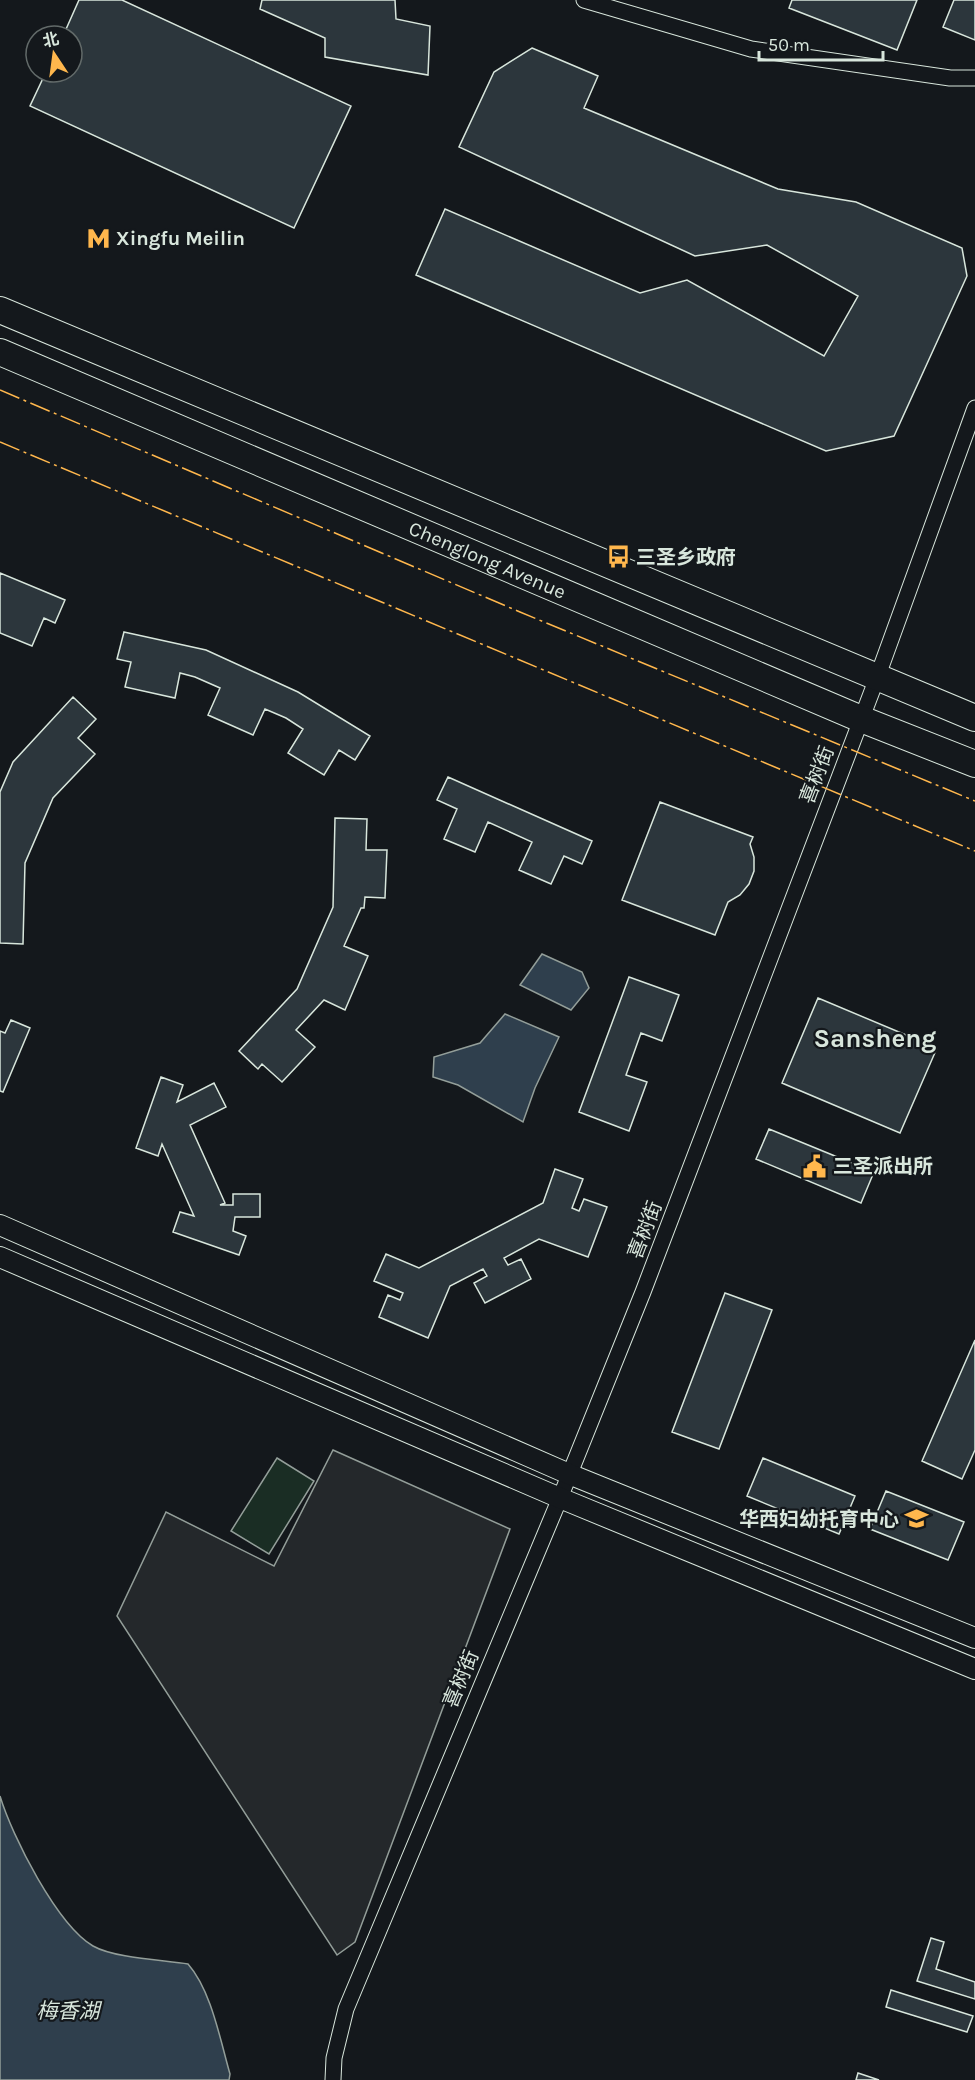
<svg xmlns="http://www.w3.org/2000/svg" width="975" height="2080" font-family="Karla,'Noto Sans SC',sans-serif">
<rect width="100%" height="100%" fill="#14181c"/>
<!-- green -->
<path fill="#1a2d24" stroke="#939e99" stroke-width="1.5" d="M277,1458L314,1481L269,1554L231,1531Z"/>
<!-- parking -->
<path fill="#24282b" stroke="#939e99" stroke-width="1.5" d="M333,1450L510,1529L355,1942L337,1955L117,1616L166,1512L274,1566Z"/>
<!-- water -->
<path fill="#2f3f4d" stroke="#939e99" stroke-width="1.5" d="M542,954L582,972L589,988L571,1010L520,985Z
M505,1014L559,1037L535,1088L523,1122L458,1085L433,1077L434,1057L480,1043Z
M0,1796C12,1836 57,1925 93,1946C114,1958 163,1960 188,1964C211,1990 220,2039 230,2074L229,2080H0Z"/>
<!-- building -->
<path fill="#2c363c" stroke="#d8e6dc" stroke-width="1.5" d="M79,0H122L351,106L294,228L30,106L46,72H72V36H63Z
M262,0H395L396,19L430,26L428,75L325,57V38L260,9Z
M792,0H917L897,50L789,8Z
M954,0H975V40L943,27Z
M532,48L598,76L584,108L778,189L856,202L962,248L967,276L894,436L826,451L416,275L445,209L640,293L687,280L824,356L858,296L767,245L695,256L459,147L494,72Z
M0,573L65,600L55,623L44,618L32,646L0,633Z
M124,632L206,650L298,692L370,736L355,760L339,750L324,775L288,753L303,729L286,718L265,709L253,735L208,715L220,688L195,677L180,673L175,698L125,687L131,662L117,659Z
M73,697L96,719L78,738L95,754L53,798L25,863L23,944L0,943V792L13,762Z
M448,777L592,841L582,864L564,856L551,884L519,870L532,842L488,822L475,852L444,839L457,809L437,800Z
M660,802L753,837L750,844L754,857V871L749,884L740,895L728,902L715,935L622,900Z
M335,818L367,819L366,850H387L385,898L365,897L364,908H361L344,946L368,956L345,1010L324,1000L296,1030L315,1047L282,1082L262,1064L258,1069L239,1051L297,989L333,907Z
M629,977L679,995L662,1041L641,1033L626,1075L647,1082L629,1131L579,1112Z
M818,998L937,1048L900,1133L782,1083Z
M11,1020L30,1028L3,1092L0,1091V1031L5,1033Z
M161,1077L183,1085L177,1102L214,1083L226,1107L190,1125L225,1203L220,1205H233V1194H260V1217H235L233,1231L246,1236L239,1255L173,1232L180,1212L194,1216L162,1144L158,1156L136,1148Z
M769,1129L874,1172L861,1203L756,1159Z
M555,1169L583,1179L572,1208L579,1211L584,1199L607,1207L588,1257L539,1239L504,1258L508,1265L521,1259L531,1279L485,1303L474,1283L487,1276L483,1269L450,1286L428,1338L379,1317L388,1295L400,1300L403,1293L374,1281L386,1254L419,1268L543,1203Z
M725,1293L772,1310L719,1449L672,1432Z
M975,1340V1450L962,1479L922,1461Z
M763,1458L855,1496L839,1534L747,1496Z
M886,1491L964,1522L948,1560L870,1529Z
M931,1938L944,1942L936,1969L975,1982V1999L917,1981Z
M891,1990L973,2016L967,2032L886,2007Z
M858,2073L879,2080H856Z"/>
<g fill="none" stroke-linecap="round" stroke-linejoin="round">
<defs>
<path id="minor" d="M584,0L751,49L950,78H975
M333,2080L334,2058L346,2009L560,1498L643,1292L877,678L975,408"/>
<path id="tertiary" d="M0,1225L569,1474L975,1638
M0,1257L560,1498L975,1669"/>
<g id="trunk">
<path d="M0,310L975,718"/>
<path id="s1" d="M0,352L861,719L975,764"/>
</g>
</defs>
<!-- minor casing -->
<use href="#minor" stroke="#d8e6dc" stroke-width="17"/>
<!-- tertiary casing -->
<use href="#tertiary" stroke="#d8e6dc" stroke-width="22"/>
<!-- trunk casing -->
<use href="#trunk" stroke="#d8e6dc" stroke-width="28"/>
<!-- minor -->
<use href="#minor" stroke="#14181c" stroke-width="15"/>
<!-- tertiary -->
<use href="#tertiary" stroke="#14181c" stroke-width="20"/>
<!-- trunk -->
<use href="#trunk" stroke="#14181c" stroke-width="26"/>
<!-- power -->
<path stroke="#ffb74d" stroke-width="1.5" stroke-dasharray="21 4.5 3 4.5" stroke-linecap="butt" d="M0,390L520,612L975,801
M0,442L975,851"/>
</g>
<!-- icons -->
<defs>
<symbol id="metro-bare" viewBox="-9 -9 18 18"><path d="M-5.5 5V-5H-3L0 0L3-5H5.5V5H3V-.5L0 4L-3-.5V5Z" fill="#ffb74d" stroke="#14181c" stroke-width="2.5" paint-order="stroke"/></symbol>
<symbol id="bus-bare" viewBox="-9 -9 18 18"><path d="M-5-6H5V4H4V6H2V4H-2V6H-4V4H-5ZM-3.5-4V0h7V-4ZM-3.5 1.2v1.5H-2V1.2ZM2 1.2v1.5H3.5V1.2Z" fill="#ffb74d" stroke="#14181c" stroke-width="2.5" paint-order="stroke"/></symbol>
<symbol id="civic-bare" viewBox="-9 -9 18 18"><path d="M-.6-6.5H3V-4.5H.6V-3L4-1V1h2V6H-6V1h2V-1L-.6-3ZM-1.2 2.5V6h2.4V2.5Z" fill="#ffb74d" stroke="#14181c" stroke-width="2.5" paint-order="stroke"/></symbol>
<symbol id="school-bare" viewBox="-9 -9 18 18"><path d="M0-5L7-2L0 1L-7-2ZM-4 1L0 2.5L4 1V4Q0 6-4 4Z" fill="#ffb74d" stroke="#14181c" stroke-width="2.5" paint-order="stroke"/></symbol>
</defs>
<g fill-rule="evenodd">
<use href="#metro-bare" x="82" y="222" width="33" height="33"/>
<use href="#bus-bare" x="602" y="540" width="33" height="33"/>
<use href="#civic-bare" x="798" y="1150" width="33" height="33"/>
<use href="#school-bare" x="900" y="1502" width="33" height="33"/>
</g>
<g text-anchor="middle" dominant-baseline="central" stroke-width="4.5" stroke-linejoin="round" paint-order="stroke">
<!-- poi labels -->
<g font-size="20" font-weight="bold" fill="#d8e6dc" stroke="#14181c" text-anchor="start">
<text x="116" y="238">Xingfu Meilin</text>
<text x="636" y="557">三圣乡政府</text>
<text x="833" y="1166">三圣派出所</text>
<text x="899" y="1519" text-anchor="end">华西妇幼托育中心</text>
</g>
<!-- street labels -->
<g font-size="20" fill="#d8e6dc" stroke="#14181c">
<text stroke="none"><textPath href="#s1" startOffset="530">Chenglong Avenue</textPath></text>
<text transform="translate(817 775) rotate(-69)">喜树街</text>
<text transform="translate(645 1230) rotate(-69)">喜树街</text>
<text transform="translate(461 1679) rotate(-67)">喜树街</text>
</g>
<!-- water labels -->
<g font-size="21" font-style="italic" fill="#d8e6dc" stroke="#14181c">
<text x="68" y="2011">梅香湖</text>
</g>
<!-- district labels -->
<g font-size="26" font-weight="bold" fill="#d8e6dc" stroke="#14181c">
<text x="875" y="1038">Sansheng</text>
</g>
</g>
<!-- north arrow -->
<g transform="translate(54 54) rotate(347)"><circle r="28" fill="#14181c" stroke="#626a69" stroke-width="1.5"/>
<path d="M0-4.5L10 22L0 15L-10 22Z" fill="#ffb74d"/>
<text y="-9" font-size="16" font-weight="bold" text-anchor="middle" fill="#d8e6dc">北</text>
</g>
<!-- scale -->
<path d="M759 51v9h124v-9" fill="none" stroke="#d8e6dc" stroke-width="3"/>
<text x="768" y="51" font-size="18" fill="#d8e6dc" stroke="#14181c" stroke-width="4.5" paint-order="stroke">50 m</text>
</svg>
